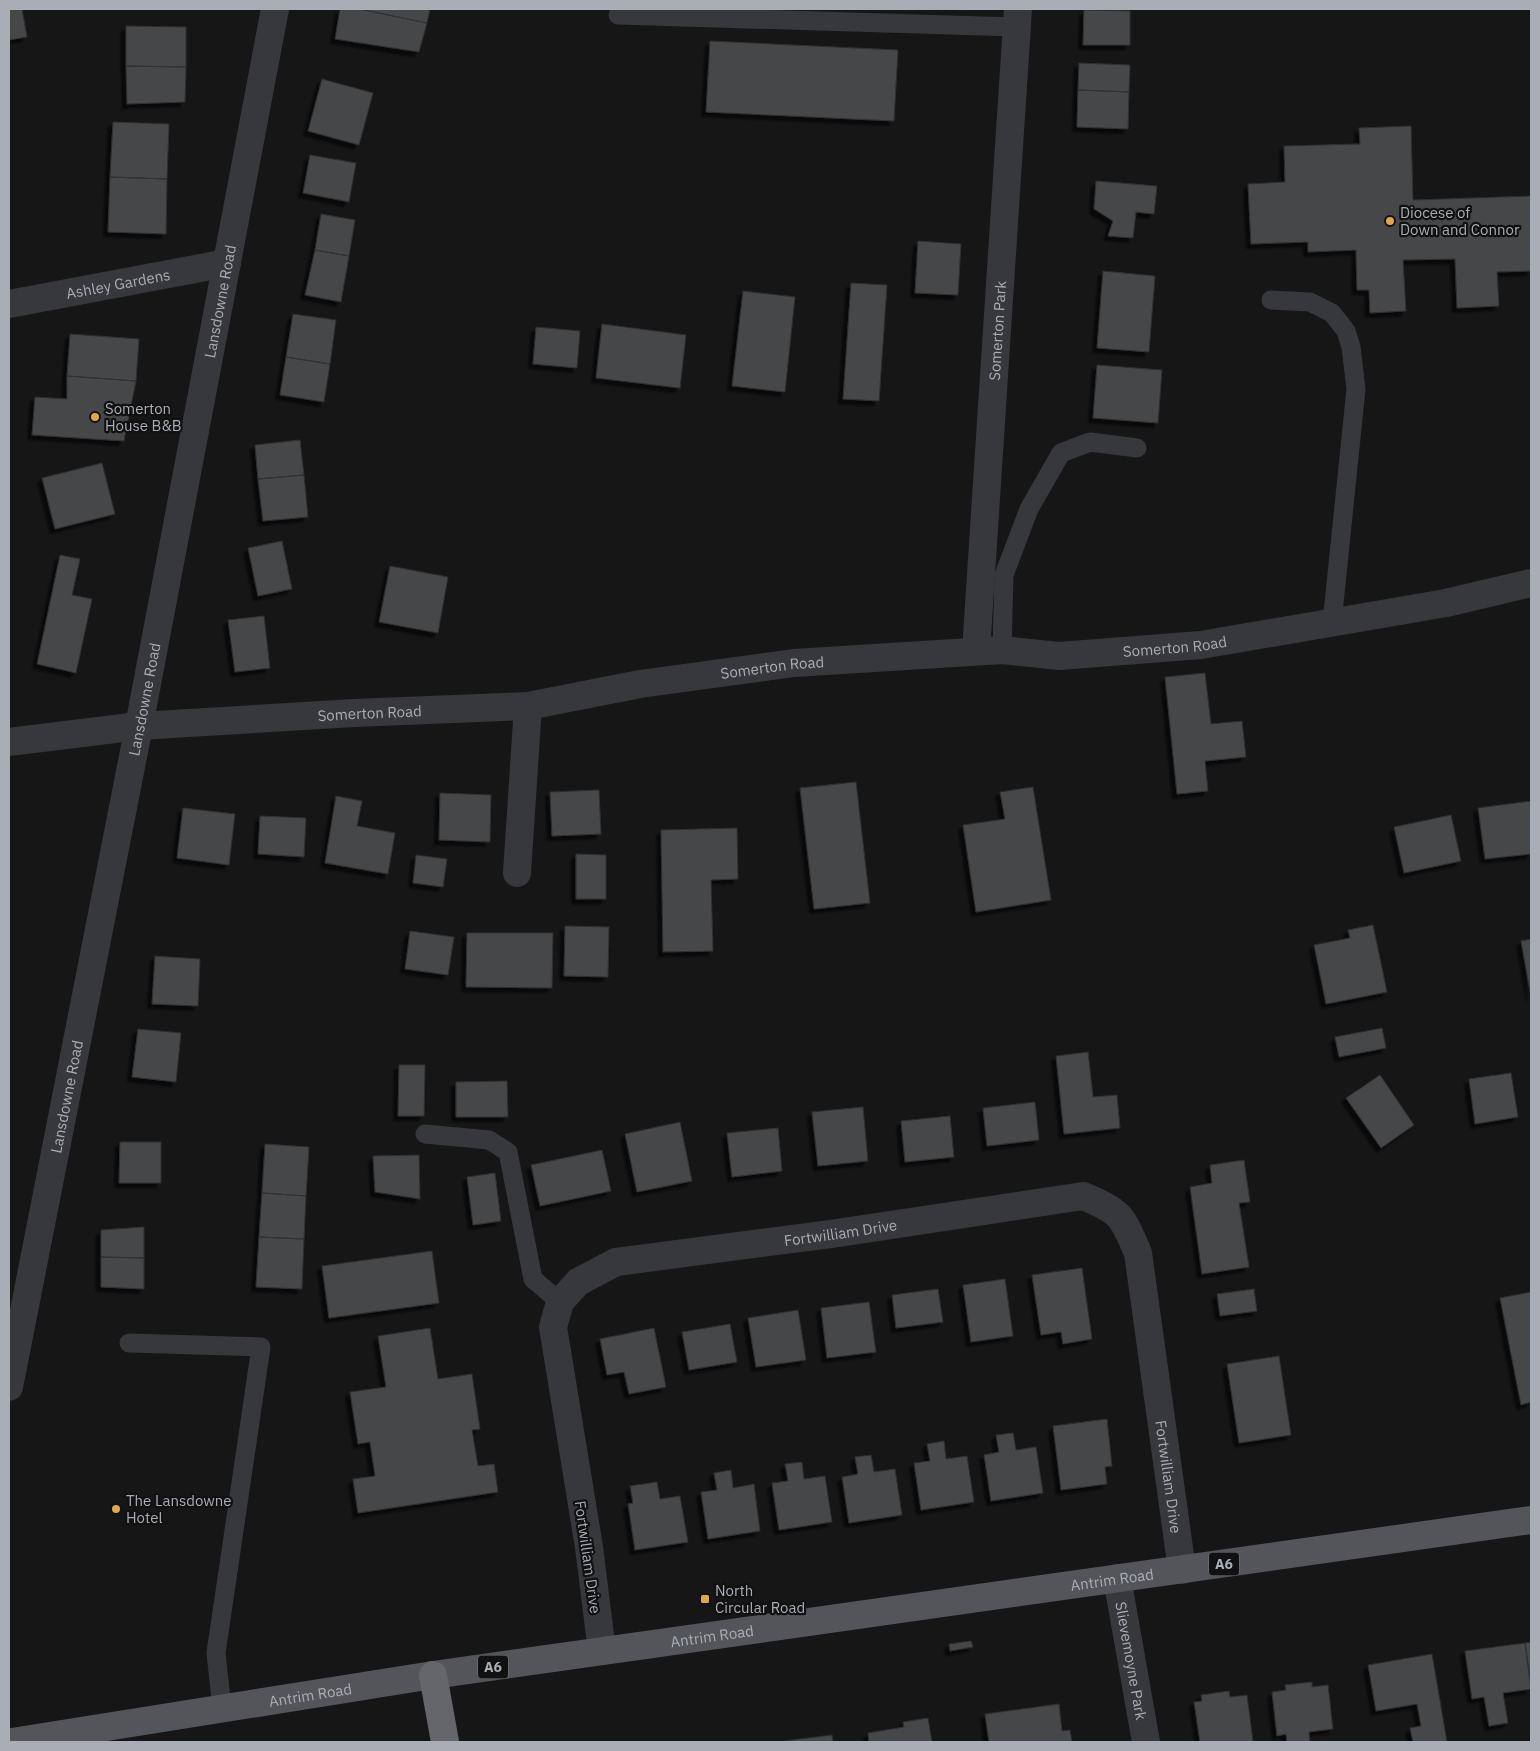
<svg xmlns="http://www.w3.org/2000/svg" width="1540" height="1751" font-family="'IBM Plex Sans',sans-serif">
<defs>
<filter id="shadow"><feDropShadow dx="-4.5" dy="4.5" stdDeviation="1" flood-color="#0009"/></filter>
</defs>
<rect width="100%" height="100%" fill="#161617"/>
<!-- building -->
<path fill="#45464a" stroke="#303033" filter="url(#shadow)" d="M9,9H22L27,37L9,40Z
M340,9H359L427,23L419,52L335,39Z
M359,9H430L427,23Z
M1084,10L1130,11V45H1083Z
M126,26L186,27V67L126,66Z
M710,41L898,50L894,121L706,112Z
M1079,63L1130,65L1129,92L1078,90Z
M126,66L186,67L185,102L127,104Z
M322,79L373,93L359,145L308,131Z
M1078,90L1129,92L1128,129L1077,127Z
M113,122L169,124L167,179L110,177Z
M1411,126L1413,200L1531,196V271L1497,272L1499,306L1457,308L1455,259L1403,260L1406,311L1370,313L1369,290H1357L1356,250L1308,252V242L1251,244L1248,184L1285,182L1284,146L1360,144L1359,128Z
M310,155L356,163L349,202L303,193Z
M110,177L167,179L166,234L108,232Z
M1096,181L1157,186L1154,214L1136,212L1133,238L1108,236L1113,221L1094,209Z
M321,214L355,220L349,256L315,250Z
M918,241L961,244L958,295L915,293Z
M315,250L349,256L341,302L305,295Z
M1103,271L1155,276L1149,352L1097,348Z
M851,283L887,285L879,401L843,399Z
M743,291L795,297L785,392L732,386Z
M293,314L336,320L330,364L286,357Z
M602,324L686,335L680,388L596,378Z
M536,327L580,331L577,368L533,364Z
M70,334L139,339L136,381L67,376Z
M286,357L330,364L324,402L280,395Z
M1097,365L1162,370L1158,423L1093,418Z
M67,376L136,381L124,441L32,435L35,397L67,399Z
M300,440L304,475L258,479L255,445Z
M102,463L115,514L55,529L42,478Z
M304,475L308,517L263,521L258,479Z
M282,541L292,589L258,596L248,548Z
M60,555L80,559L72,595L92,599L76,673L37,664Z
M390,566L448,577L438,633L379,622Z
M264,616L270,668L235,672L228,620Z
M1205,673L1211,724L1242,721L1246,757L1205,761L1208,791L1177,794L1165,677Z
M856,782L870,903L814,909L800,788Z
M1033,787L1051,900L976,912L963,825L1005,819L1000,792Z
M599,790L601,834L552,836L550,792Z
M440,793L491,795L490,842L439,840Z
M336,796L362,801L357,826L395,833L388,874L325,863Z
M1531,801V854L1485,859L1478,808Z
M183,808L235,814L229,865L177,858Z
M1451,815L1461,861L1404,873L1394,827Z
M260,816L306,818L304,857L258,854Z
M737,828L738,879L711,880L713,951L663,952L661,830Z
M576,854L606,855V899H576Z
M416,855L447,859L443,887L413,883Z
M1373,925L1387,992L1326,1004L1314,945L1350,938L1348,930Z
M565,926L609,927L608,977L564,976Z
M410,931L454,937L448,975L405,969Z
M467,933H553L552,988L466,987Z
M1531,939V997L1521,941Z
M155,956L200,959L198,1006L152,1004Z
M1382,1028L1386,1048L1339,1057L1335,1037Z
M138,1029L181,1033L176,1082L132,1077Z
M1088,1052L1093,1097L1117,1095L1120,1128L1064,1134L1056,1056Z
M399,1065H425L424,1116H398Z
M1511,1073L1518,1117L1475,1124L1469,1079Z
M1380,1075L1414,1125L1381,1148L1346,1098Z
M507,1081L508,1117H456V1082Z
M1035,1102L1039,1140L987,1146L983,1108Z
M863,1107L868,1161L818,1166L812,1112Z
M950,1116L954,1157L905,1162L901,1121Z
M680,1122L692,1181L637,1192L625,1134Z
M778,1128L782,1171L732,1177L727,1133Z
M120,1142H161V1183H119Z
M265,1144L309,1147L306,1196L262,1193Z
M602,1150L611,1191L540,1206L531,1165Z
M419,1155L420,1199L375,1192L373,1156Z
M1244,1160L1250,1202L1239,1203L1249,1267L1202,1274L1190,1187L1212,1183L1210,1165Z
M495,1173L501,1221L473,1225L467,1177Z
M262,1193L306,1196L304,1239L259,1237Z
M144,1227V1258L101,1257V1230Z
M259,1237L304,1239L302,1289L256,1287Z
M432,1251L439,1303L329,1318L322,1266Z
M101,1257L144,1258V1289L101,1287Z
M1082,1268L1092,1339L1063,1344L1061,1332L1041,1335L1032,1275Z
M1005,1279L1013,1336L971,1342L963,1285Z
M938,1289L943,1322L896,1328L892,1295Z
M1254,1289L1257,1311L1220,1316L1217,1294Z
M1531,1292V1402L1521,1405L1500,1298Z
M869,1302L876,1352L827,1358L821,1308Z
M798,1310L806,1360L756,1367L748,1318Z
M730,1324L737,1362L689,1370L682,1332Z
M430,1328L438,1379L472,1374L480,1429L472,1430L478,1466L494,1464L498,1492L358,1513L353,1479L375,1476L370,1442L358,1444L350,1392L386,1387L378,1336Z
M654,1328L666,1387L629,1394L624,1372L607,1375L600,1339Z
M1279,1356L1291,1435L1239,1443L1227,1364Z
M1107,1419L1112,1466L1105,1467L1107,1484L1061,1490L1053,1426Z
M1013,1433L1016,1450L1036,1447L1043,1493L991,1501L984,1455L999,1452L996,1435Z
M944,1441L946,1459L967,1456L974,1502L921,1510L914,1463L930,1461L927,1444Z
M871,1455L874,1472L895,1469L902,1515L849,1523L842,1477L858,1474L855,1457Z
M802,1462L804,1479L825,1476L832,1522L779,1530L772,1483L788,1481L785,1464Z
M731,1470L733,1488L754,1484L760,1531L708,1539L701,1492L717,1490L714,1473Z
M657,1482L660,1499L680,1496L688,1542L635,1550L628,1504L633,1503L630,1486Z
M971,1641L973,1647L950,1651L949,1644Z
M1531,1642V1683L1525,1643Z
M1525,1643L1531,1689L1503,1693L1508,1723L1489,1726L1484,1697L1472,1699L1465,1651Z
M1432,1654L1447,1742H1413L1410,1728L1421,1726L1417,1704L1376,1711L1368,1665Z
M1312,1682V1687L1328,1685L1333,1729L1309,1732L1310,1742H1287L1286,1734L1277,1736L1272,1692L1286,1690L1285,1685Z
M1229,1691L1230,1697L1247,1695L1253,1742H1200L1194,1702L1202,1701L1201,1695Z
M1059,1704L1062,1731L1070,1730L1072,1742H989L985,1714Z
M928,1718L932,1742H869L868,1733L904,1727L903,1722Z
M832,1735L833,1742H777Z"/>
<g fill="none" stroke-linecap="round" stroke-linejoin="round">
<!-- lane -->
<path stroke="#37383c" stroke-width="19" d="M618,15L1016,27
M1271,300L1310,302L1332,313L1346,331L1351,347L1356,389L1332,623
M1002,650L1004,575L1029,509L1061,453L1090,442L1137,448
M425,1134L489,1140L508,1152L533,1279L560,1302
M129,1343L261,1347L216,1653L222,1708"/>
<!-- street -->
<g stroke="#37383c" stroke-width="28">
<path id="s1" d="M9,304L227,263"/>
<path id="s2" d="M976,651L1018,9"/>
<path id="s3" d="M9,742L139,726L354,713L528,706L640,684L794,663L1002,650L1059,656L1201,645L1446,603L1531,583"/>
<path d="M517,873L528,706"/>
<path id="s4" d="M9,1387L139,726L275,9"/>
<path id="s5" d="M1117,1578L1146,1742"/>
<path id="s6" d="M602,1651L589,1547L553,1327L560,1302L578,1282L616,1262L831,1234L1083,1196C1122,1212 1122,1216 1138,1253L1182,1570"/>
</g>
<!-- primary -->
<path stroke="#53555b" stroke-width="28" id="s7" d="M12,1742L433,1675L1531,1520"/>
<!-- highway -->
<path stroke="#64666c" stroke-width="28" d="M433,1675L445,1742"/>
</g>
<!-- markers -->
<g fill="#dfa746" stroke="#111112" stroke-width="2">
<circle cx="1390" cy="221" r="5"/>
<circle cx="95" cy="417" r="5"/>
<circle cx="116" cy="1509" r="5"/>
<rect x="700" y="1594" width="10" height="10" rx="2.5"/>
</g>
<g text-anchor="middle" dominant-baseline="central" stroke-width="4.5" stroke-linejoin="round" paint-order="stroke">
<!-- shield labels -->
<g fill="#111112" stroke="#7b7e85" stroke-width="1">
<rect x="1209" y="1552.5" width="30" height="23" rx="4"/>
<rect x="478" y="1655.5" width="30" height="23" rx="4"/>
</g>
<g font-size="14" font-weight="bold" fill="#a9adb6">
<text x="1224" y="1564">A6</text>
<text x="493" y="1667">A6</text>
</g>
<!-- poi labels -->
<g font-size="15" fill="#a9adb6" stroke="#111112" text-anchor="start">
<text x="1400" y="212">Diocese of<tspan x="1400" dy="17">Down and Connor</tspan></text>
<text x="105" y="408">Somerton<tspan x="105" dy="17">House B&amp;B</tspan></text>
<text x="126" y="1500">The Lansdowne<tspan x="126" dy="17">Hotel</tspan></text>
<text x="715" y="1590">North<tspan x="715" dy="17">Circular Road</tspan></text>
</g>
<!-- street labels -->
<g font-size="15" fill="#a9adb6" stroke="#111112">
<text stroke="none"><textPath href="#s1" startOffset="111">Ashley Gardens</textPath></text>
<text stroke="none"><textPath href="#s4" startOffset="1106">Lansdowne Road</textPath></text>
<text stroke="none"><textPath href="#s2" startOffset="321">Somerton Park</textPath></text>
<text stroke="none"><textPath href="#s3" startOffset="1172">Somerton Road</textPath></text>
<text stroke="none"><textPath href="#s3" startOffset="768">Somerton Road</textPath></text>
<text stroke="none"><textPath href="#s4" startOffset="701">Lansdowne Road</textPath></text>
<text stroke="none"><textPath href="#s3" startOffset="362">Somerton Road</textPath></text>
<text stroke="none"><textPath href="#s4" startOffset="296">Lansdowne Road</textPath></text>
<text stroke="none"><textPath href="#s6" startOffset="650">Fortwilliam Drive</textPath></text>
<text stroke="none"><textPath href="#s6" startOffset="1204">Fortwilliam Drive</textPath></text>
<text transform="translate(588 1557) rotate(82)">Fortwilliam Drive</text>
<text stroke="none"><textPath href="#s7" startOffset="1112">Antrim Road</textPath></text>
<text stroke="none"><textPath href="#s7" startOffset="708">Antrim Road</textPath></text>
<text stroke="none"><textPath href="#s5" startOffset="84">Slievemoyne Park</textPath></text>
<text stroke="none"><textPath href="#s7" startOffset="302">Antrim Road</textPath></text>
</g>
</g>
<!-- border -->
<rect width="1540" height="1751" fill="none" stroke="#a9adb6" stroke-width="20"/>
</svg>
